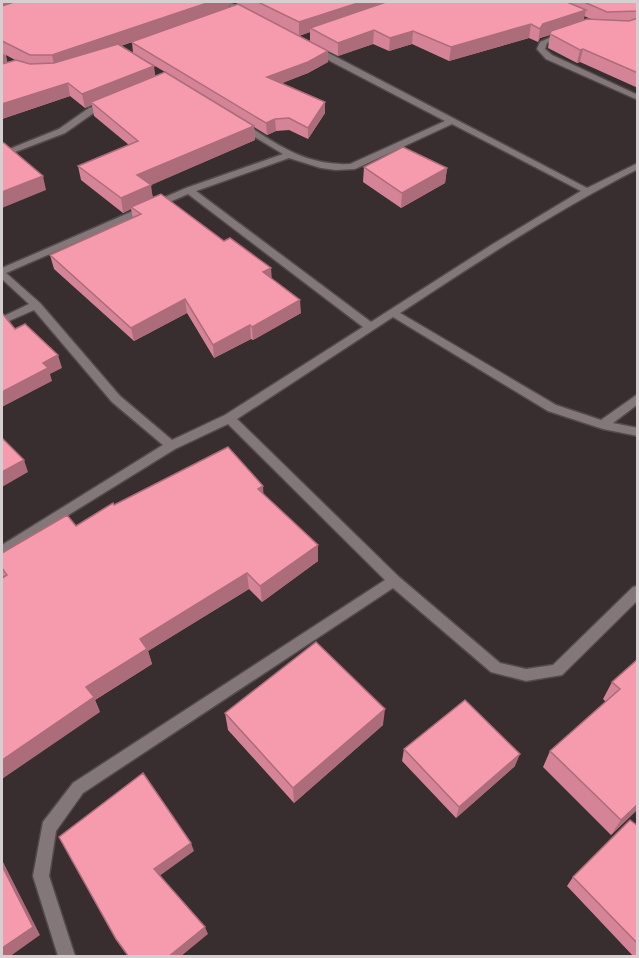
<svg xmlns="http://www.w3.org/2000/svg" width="639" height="958" font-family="'Varela Round',sans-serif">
<rect width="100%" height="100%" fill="#382d2f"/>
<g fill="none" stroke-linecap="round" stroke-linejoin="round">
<defs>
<path id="street" d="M223,2H230L249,13L244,14Z
M560,33L567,35L547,43L545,49L552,55L638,95V100L546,59L537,49L540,42Z
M311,47H317L587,188L638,163V169C555,211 478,262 400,313L556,405L601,420L638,394V404L613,423L638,428V436L603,429L548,411L393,317L237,419L399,577L500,663L526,669L553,665L633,587L638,586V600L562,675L526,681L491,672L393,588L83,793L56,831L49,876L75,956H58L33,876L43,822L73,783L385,580L228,424L175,449L2,556V545L163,445L112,402L34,310L2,324V317L29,304L2,279V268L186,188L283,154L238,127V123H244C279,146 307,166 350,164L445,121L311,51ZM452,124L581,191L493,244L371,322L196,191L289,158L321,168L336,170L355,169ZM188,194L363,327L225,415L172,440L120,396L40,303L6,273Z
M108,102L112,104L111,106L95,112L65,133L2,157V152L59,129L89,108Z"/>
</defs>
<!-- street casing -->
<use href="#street" stroke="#524a4b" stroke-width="3"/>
<!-- street -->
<use href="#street" fill="#837779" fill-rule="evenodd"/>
</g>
<!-- wall -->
<path fill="#d48496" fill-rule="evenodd" d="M2,2H228L229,7L310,41V32L299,36L234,2H638V88L580,62L577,63L548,48L550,35L540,38L538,42L529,38L449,61L412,44L389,51L373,44L338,56L328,51V62L308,73L281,83L325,102V113L308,139L289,130L276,131L267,135L254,127L255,140L150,185L153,198L271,278L301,313L253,340L251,339L214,358L187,313L134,341L54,269L50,255L133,218L131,209L123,213L81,180L78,166L129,145L94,116L92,105L85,108L70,96L2,119ZM584,16L591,19L584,20ZM132,42L133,53L165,72L155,76L121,46ZM6,55L15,60L7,62Z
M364,167L447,168L445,183L401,208L363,182Z
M263,494L318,561L262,602L249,589L148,651L152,664L95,700L100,712L2,574V553L76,526L114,505Z
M638,659V809L611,835L543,767L550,751L606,702L603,699L612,682Z
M225,713L383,725L294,803L228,730Z
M404,749L515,766L456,818L402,761Z
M638,826V957H634L567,886L573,877Z"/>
<!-- shaded-wall -->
<path fill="#ac6c7a" d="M2,2H34L2,12Z
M210,2H228L229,8L55,69L52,55Z
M361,2H399L310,28V32L299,36V22Z
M586,10L583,24L540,38L538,42L540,29L543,24Z
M531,24L529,38L449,61L451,47Z
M374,30L373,44L338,56V43Z
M413,31L412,44L389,51L390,38Z
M583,49L580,62L577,63L580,50Z
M328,51V62L308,73L268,89L267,77Z
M5,54L9,67L2,71V55Z
M154,66L156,80L91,102L92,105L85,108L82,94Z
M68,83L70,96L2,119V104Z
M325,102V113L308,139V128Z
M275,119L276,131L267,135L266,123Z
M254,126L255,140L140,190L137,175Z
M447,168L445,183L401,208L402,193Z
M43,176L46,190L2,208V192Z
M151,185L153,200L131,207V209L123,213L121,198Z
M271,268L272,281L263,272Z
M185,299L187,313L134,341L131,328Z
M300,300L301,313L253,340L252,327Z
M250,325L251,339L214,358L213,345Z
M58,355L62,368L50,374L52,381L2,407V392L43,363Z
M24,460L28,472L2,487V472Z
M263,486L264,503L258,489Z
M318,545V561L262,602L260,586Z
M247,573L249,589L148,651L152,664L95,700L100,712L2,779V760L86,687L140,639Z
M385,709L383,725L294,803L293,788Z
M520,754L515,766L456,818L459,807Z
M638,804V809L611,835L621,820Z
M191,843L194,851L158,877L154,869Z
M2,860L40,935L9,957H2Z
M205,927L208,934L180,957H168Z"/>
<!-- building -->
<path fill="#f69aae" stroke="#ac6c7a" stroke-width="1.5" d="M14,2H210L52,55H30L2,41V6Z
M258,2H361L299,22Z
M386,2H567L586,10L543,24L540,29L531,24L451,47L413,31L390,38L374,30L338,43L310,28Z
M584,2H638V11L607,12Z
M238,4L328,51L308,62L267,77L325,102L308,128L289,118L275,119L266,123L131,42Z
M638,18V73L583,49L580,50L550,34L551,31L587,19L629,21Z
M118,44L154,66L82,94L68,83L2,104V64L16,60L30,64L54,63Z
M165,72L254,126L137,175L151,185L121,198L78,166L138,141L91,102Z
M2,143H4L43,176L2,192Z
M403,147L447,168L402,193L364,167Z
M161,194L224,241L230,238L271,268L263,272L300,300L252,327L250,325L213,345L185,299L131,328L50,255L141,214L131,207Z
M2,313L15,329L25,324L58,355L43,363L48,368L2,392Z
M2,438L24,460L2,472Z
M228,447L263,486L258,489L318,545L260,586L247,573L140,639L147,649L86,687L94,697L2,760V578L7,575L2,568V553L67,515L76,526L113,503L114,505Z
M316,642L385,709L293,788L225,713Z
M638,659V804L621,820L550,751L620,689L612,682Z
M465,700L520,754L459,807L404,749Z
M143,773L191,843L154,869L205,927L168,957H129L116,939L59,837Z
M630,820L638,826V944L573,877Z
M2,866L33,927L2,948Z"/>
<!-- border -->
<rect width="639" height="958" fill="none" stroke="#d6cfd1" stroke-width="6"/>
</svg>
